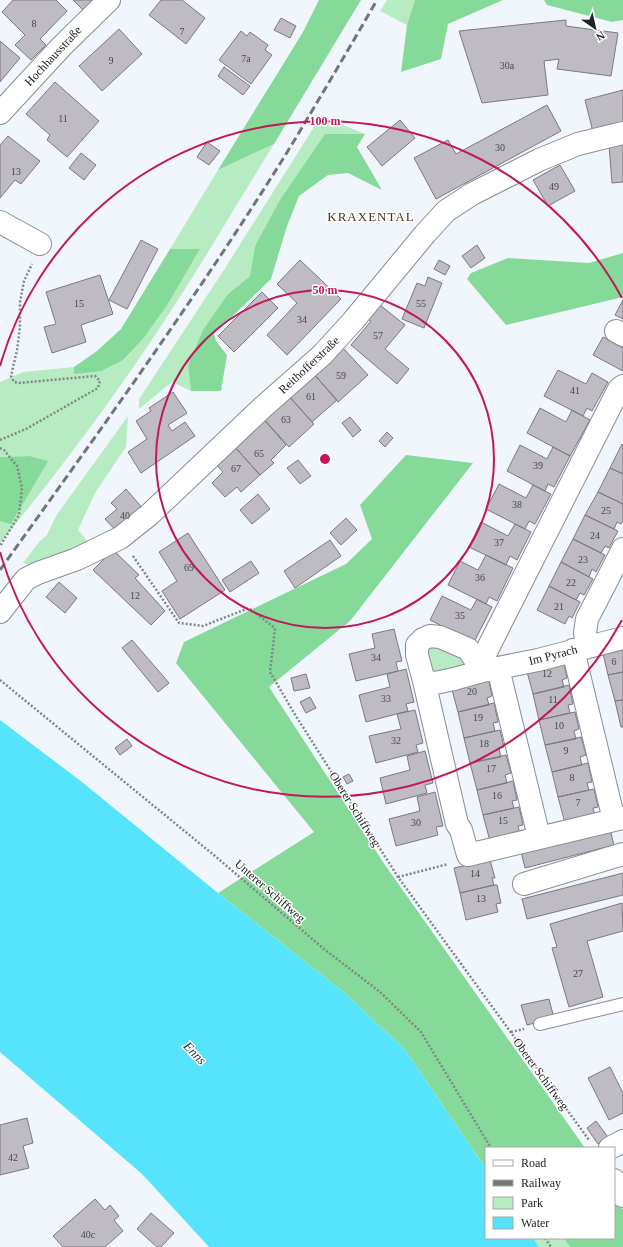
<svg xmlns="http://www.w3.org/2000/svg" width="623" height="1247" font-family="Georgia,serif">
<rect width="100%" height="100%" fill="#f1f6fd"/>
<!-- green -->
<path fill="#b7ebc1" d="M387,0H415L407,25L380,11Z
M321,116L365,134H325L255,246L250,276L228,294L188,366L191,391L172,382L139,409V399L222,273Z
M274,144C232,212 192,281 147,347C101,415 52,480 0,543V521L11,523L29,456L0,457V382L23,372L74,367V374L123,360L143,339L168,304L200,249H170L218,170Z
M128,416L126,447L95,493L78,530L92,546L37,567L23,563L40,541L47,535L56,516Z
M439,641L465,660L461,668L440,674L432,671L426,646Z
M533,1238H565L570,1247H539Z"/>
<!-- forest -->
<path fill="#85da99" d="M319,0H361L274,144L218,170L303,32Z
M415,0H503L448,24L441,59L401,72L407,25Z
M544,0H623V20L612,22L547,5Z
M325,134H365L357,147L382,190L348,173L328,175L299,196L287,226L271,279L214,334L216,341L227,355L221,391H191L188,366L203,330L228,294L250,276L255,246L280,200Z
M170,249H200L168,304L143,339L123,360L101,371L74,374V367L97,351L121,329Z
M623,253V297L506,325L467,279L471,273L508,258L589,263Z
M406,455L473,463L350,621L269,687L385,865L585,1148H486V1169L405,1050L346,994L218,893L314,832L176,663L184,642L346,564L372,539L360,505Z
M29,456L48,461L11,524L0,521V457Z
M614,1195L623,1210V1247H570L564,1238H614Z"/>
<!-- water -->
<path fill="#56e4fc" d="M0,720L82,782L218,893L346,994L405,1050L486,1169V1238H533L539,1247H209L142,1174L0,1052Z"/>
<!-- building -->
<path fill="#bfbbc3" stroke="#7c787f" d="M13,0H56L67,11L40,39L46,45L31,60L15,45L25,35L2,12Z
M73,0H98L85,12Z
M161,0H182L205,18L186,44L149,15Z
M281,18L296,26L290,38L274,30Z
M566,20V26L618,33L611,76L557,69L559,59L544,61L548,95L482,103L459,31Z
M119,29L142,54L102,91L79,66Z
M241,31L247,36L250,32L268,45L265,50L272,55L251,84L219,60Z
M0,41L20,58L0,82Z
M224,67L250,86L243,95L218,76Z
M55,82L99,121L67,157L47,140L50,135L26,114Z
M623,90V124L593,132L585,100Z
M547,105L561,131L436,199L414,158L448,140L456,154Z
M400,120L415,138L382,166L367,147Z
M8,136L40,161L21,184L15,180L0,198V145Z
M207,142L220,151L209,165L197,157Z
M623,144V182L612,183L609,145Z
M81,153L96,165L84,180L69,168Z
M560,165L575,191L548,206L533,180Z
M141,240L158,249L127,309L109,300Z
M477,245L485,258L471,268L462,256Z
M300,260L341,299L287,355L267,335L297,303L277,284Z
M439,260L450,266L445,275L434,269Z
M100,275L113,314L81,325L86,342L52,353L44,327L56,324L46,292Z
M428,277L442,283L424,328L402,319L417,283L425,286Z
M262,292L278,308L234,352L218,336Z
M623,300V319L615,315Z
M380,305L405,325L385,349L409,369L397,384L351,345L371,321L368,319Z
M603,337L623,348V371L593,355Z
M343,348L368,375L338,402L314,374Z
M558,370L586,384L592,373L608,382L592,411L587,408L583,416L544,396Z
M311,371L337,400L312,422L286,393Z
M173,392L187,413L168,425L172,431L185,422L195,436L141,473L128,452L147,439L136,421L151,411L149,408Z
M286,393L314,424L289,447L261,416Z
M540,408L566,422L572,410L590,420L570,456L527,433Z
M261,416L286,445L271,460L274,463L260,475L234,446Z
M350,417L361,430L353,437L342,423Z
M387,432L393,438L385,447L379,441Z
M622,444L623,445V474L610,468Z
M520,445L547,459L553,447L570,456L554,487L548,484L545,491L507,471Z
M234,446L260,475L241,492L237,487L225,497L212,483L223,472L215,463Z
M298,460L311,476L300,484L287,468Z
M610,468L623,474V504L598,492Z
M499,484L526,498L533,485L551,494L535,524L529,521L525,529L486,509Z
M126,489L145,511L119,534L105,519L117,509L111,503Z
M598,492L623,504V521L621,524L617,522L614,529L585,515Z
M258,494L270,509L252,524L240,510Z
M585,515L618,531L609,548L605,546L601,553L573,539Z
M346,518L357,530L341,545L330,533Z
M481,522L508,536L515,524L531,532L517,560L510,556L506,565L469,547Z
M188,533L225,590L180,619L162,591L177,581L159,552Z
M573,539L605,555L596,572L592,569L589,577L561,562Z
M330,540L341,556L295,588L284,571Z
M113,550L139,575L135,578L165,611L151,625L93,570Z
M486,555L513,568L497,601L489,597L486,604L448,585L460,561L478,570Z
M251,561L259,573L230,592L222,580Z
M561,562L593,579L584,595L580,593L576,600L549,586Z
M59,582L77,598L65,613L46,597Z
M549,586L580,602L572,618L569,616L565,624L537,610Z
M442,596L471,610L477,599L492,607L474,642L430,620Z
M394,629L402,661L396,662L398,671L356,681L349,654L375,648L372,634Z
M132,640L169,683L158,692L122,648Z
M623,644V672L608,675L602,649Z
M563,659L567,678L562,680L564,687L533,694L526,668Z
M406,669L414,702L406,704L408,711L366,722L359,695L390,687L387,674Z
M623,672V700L615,701L608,675Z
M306,674L310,688L294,691L291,678Z
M488,677L492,696L487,698L489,705L458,712L451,686Z
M569,685L573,704L568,705L570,713L539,720L533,694Z
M310,697L316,708L306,713L300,702Z
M623,700V727H621L615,701Z
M494,703L498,722L493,723L495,731L464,738L458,712Z
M415,710L423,743L416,745L418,752L376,763L369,736L401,729L397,714Z
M575,712L579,729L574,731L576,739L545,745L539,720Z
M500,730L504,747L499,749L501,757L470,763L464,738Z
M581,737L586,755L580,757L582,765L552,772L545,745Z
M127,739L132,746L120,755L115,748Z
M425,751L433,783L425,785L427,793L386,804L380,778L410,770L407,756Z
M506,755L511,773L505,775L507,783L477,790L470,763Z
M588,763L592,782L587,783L589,790L558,797L552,772Z
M349,774L353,781L347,784L343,777Z
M513,781L517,800L512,801L514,808L483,815L477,790Z
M594,789L598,807L593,808L595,816L565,823L558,797Z
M435,792L443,826L436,827L438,835L396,846L389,819L420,811L417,797Z
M519,807L523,825L518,826L520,834L490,841L483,815Z
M609,825L614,845L525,868L520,847Z
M490,860L495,878H492L494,885L460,893L454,868Z
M623,873V895L527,919L522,899Z
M494,885H497L501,903L496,904L498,912L466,920L460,893Z
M622,903L623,931L587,941L603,997L569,1007L552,948L557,947L550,924Z
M549,999L554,1018L527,1025L521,1005Z
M610,1067L623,1093V1113L609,1120L588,1078Z
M27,1118L33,1143L23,1146L29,1168L0,1175V1125Z
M596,1121L608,1137L598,1144L587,1128Z
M95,1199L105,1210L110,1205L119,1216L114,1220L123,1231L105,1247H63L53,1236Z
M151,1213L174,1233L161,1247H157L137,1229Z"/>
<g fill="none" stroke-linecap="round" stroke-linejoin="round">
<defs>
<path id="service" d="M540,1024L623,1004"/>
<path id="minor" d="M0,113L61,47L109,0
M0,222L40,244
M616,331L623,335
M0,612L26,579L38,573L77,559L120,538L149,515L263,407L322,355L353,321L425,234L446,211L472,194L539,160L578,144L623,133
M587,646L585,633L587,619L623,549
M573,650L614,820
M498,668L539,837
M483,671L468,649L440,637L430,636L423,639L417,645V655L424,681L435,683L454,679L483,671L538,660L623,638
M483,671L486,652L619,389L623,386
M424,681L457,824L461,830L468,855L623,818
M524,884L623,854
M610,1148L623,1141
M614,1180L623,1196"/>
</defs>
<!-- service casing -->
<use href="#service" stroke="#898e94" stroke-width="14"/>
<!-- minor casing -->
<use href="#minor" stroke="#898e94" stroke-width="24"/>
<!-- path -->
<path stroke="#818489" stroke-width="2.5" stroke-dasharray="2 2" stroke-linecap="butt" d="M0,440L26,429L98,388L100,381L95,376L19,383L14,382L11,376L17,350L20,327V302L24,281L32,264
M0,448L4,450L17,466L22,488L19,515L0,546
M133,556L179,623L203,626L249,608L275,628L270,672L294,713L398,877L589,1140
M0,680L215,856L324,949L380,992L421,1032L491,1148
M398,877L448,864
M511,1032L524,1029
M545,1238L551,1247"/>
<!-- service -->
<use href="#service" stroke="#fff" stroke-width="12"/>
<!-- minor -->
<use href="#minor" stroke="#fff" stroke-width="22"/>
<!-- rail -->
<path stroke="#72757a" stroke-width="3" stroke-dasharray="8 4" stroke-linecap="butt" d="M0,570C98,433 197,297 286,154C317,103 347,52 377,0"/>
</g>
<!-- distance rings -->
<g fill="none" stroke="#c2185b" stroke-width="2">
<circle cx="325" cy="459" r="169"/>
<path d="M622 620A338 338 0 0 1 0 552M0 366A338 338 0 0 1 622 298"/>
</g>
<g text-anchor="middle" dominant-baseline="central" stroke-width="3" stroke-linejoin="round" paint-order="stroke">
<!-- number labels -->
<g font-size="10" fill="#48484c">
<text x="34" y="23">8</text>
<text x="182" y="31">7</text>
<text x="246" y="58">7a</text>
<text x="111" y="60">9</text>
<text x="507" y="65">30a</text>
<text x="63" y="118">11</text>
<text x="500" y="147">30</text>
<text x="16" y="171">13</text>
<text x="554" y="186">49</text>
<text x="79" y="303">15</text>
<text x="421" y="303">55</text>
<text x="302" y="319">34</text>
<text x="378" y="335">57</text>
<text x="341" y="375">59</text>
<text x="575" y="390">41</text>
<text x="311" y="396">61</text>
<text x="286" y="419">63</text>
<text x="259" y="453">65</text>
<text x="538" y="465">39</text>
<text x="236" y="468">67</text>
<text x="517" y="504">38</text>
<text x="606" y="510">25</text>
<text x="125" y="515">40</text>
<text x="595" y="535">24</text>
<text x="499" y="542">37</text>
<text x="583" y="559">23</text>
<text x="189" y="567">69</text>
<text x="480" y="577">36</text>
<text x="571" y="582">22</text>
<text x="135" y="595">12</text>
<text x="559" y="606">21</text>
<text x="460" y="615">35</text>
<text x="376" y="657">34</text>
<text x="614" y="661">6</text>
<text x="547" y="673">12</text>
<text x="472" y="691">20</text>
<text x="386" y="698">33</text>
<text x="553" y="699">11</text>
<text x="478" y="717">19</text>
<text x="559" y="725">10</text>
<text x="396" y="740">32</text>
<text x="484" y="743">18</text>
<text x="566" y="750">9</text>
<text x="491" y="768">17</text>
<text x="572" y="777">8</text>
<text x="497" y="795">16</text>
<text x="578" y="802">7</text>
<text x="503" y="820">15</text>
<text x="416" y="822">30</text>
<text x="475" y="873">14</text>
<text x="481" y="898">13</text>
<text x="578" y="973">27</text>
<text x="13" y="1157">42</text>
<text x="88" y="1234">40c</text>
</g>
<!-- street labels -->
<g font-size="12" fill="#202225" stroke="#fff">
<text transform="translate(53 56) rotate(-47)">Hochhausstraße</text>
<text transform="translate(309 365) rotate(-43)">Reithofferstraße</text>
<text transform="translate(553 655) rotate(-14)">Im Pyrach</text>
<text transform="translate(355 809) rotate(58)">Oberer Schiffweg</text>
<text transform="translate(270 891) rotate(41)">Unterer Schiffweg</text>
<text transform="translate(541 1074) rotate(54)">Oberer Schiffweg</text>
</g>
<!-- neighbourhood labels -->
<g font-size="13" letter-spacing="1" fill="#4c3611" stroke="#fff">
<text x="371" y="216">KRAXENTAL</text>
</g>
<!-- water labels -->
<g font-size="13" font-style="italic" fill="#172e33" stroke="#fff">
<text transform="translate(195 1053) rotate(46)">Enns</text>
</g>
</g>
<circle cx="325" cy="459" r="6" fill="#c2185b" stroke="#fff" stroke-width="2"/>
<g font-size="12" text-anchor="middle" font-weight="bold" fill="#c2185b" stroke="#fff" stroke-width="3" stroke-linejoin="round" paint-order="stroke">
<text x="325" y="125">100 m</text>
<text x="325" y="294">50 m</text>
</g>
<!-- legend -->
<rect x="485" y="1147" width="130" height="92" fill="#ffffff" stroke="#a6a7a8"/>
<rect x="493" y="1160" width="20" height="6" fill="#ffffff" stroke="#a6a7a8"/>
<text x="521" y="1167" font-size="12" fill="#202225">Road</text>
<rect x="493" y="1180" width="20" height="6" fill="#72757a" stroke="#a6a7a8"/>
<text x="521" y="1187" font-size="12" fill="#202225">Railway</text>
<rect x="493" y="1197" width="20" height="12" fill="#b7ebc1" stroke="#a6a7a8"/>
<text x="521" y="1207" font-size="12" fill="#202225">Park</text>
<rect x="493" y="1217" width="20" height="12" fill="#56e4fc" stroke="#a6a7a8"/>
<text x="521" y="1227" font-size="12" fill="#202225">Water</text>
<!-- north arrow -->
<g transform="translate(595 28) rotate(146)" stroke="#ffffff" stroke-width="3" paint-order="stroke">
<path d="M0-3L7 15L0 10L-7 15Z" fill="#202225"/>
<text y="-6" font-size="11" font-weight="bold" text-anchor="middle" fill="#202225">N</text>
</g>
</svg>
